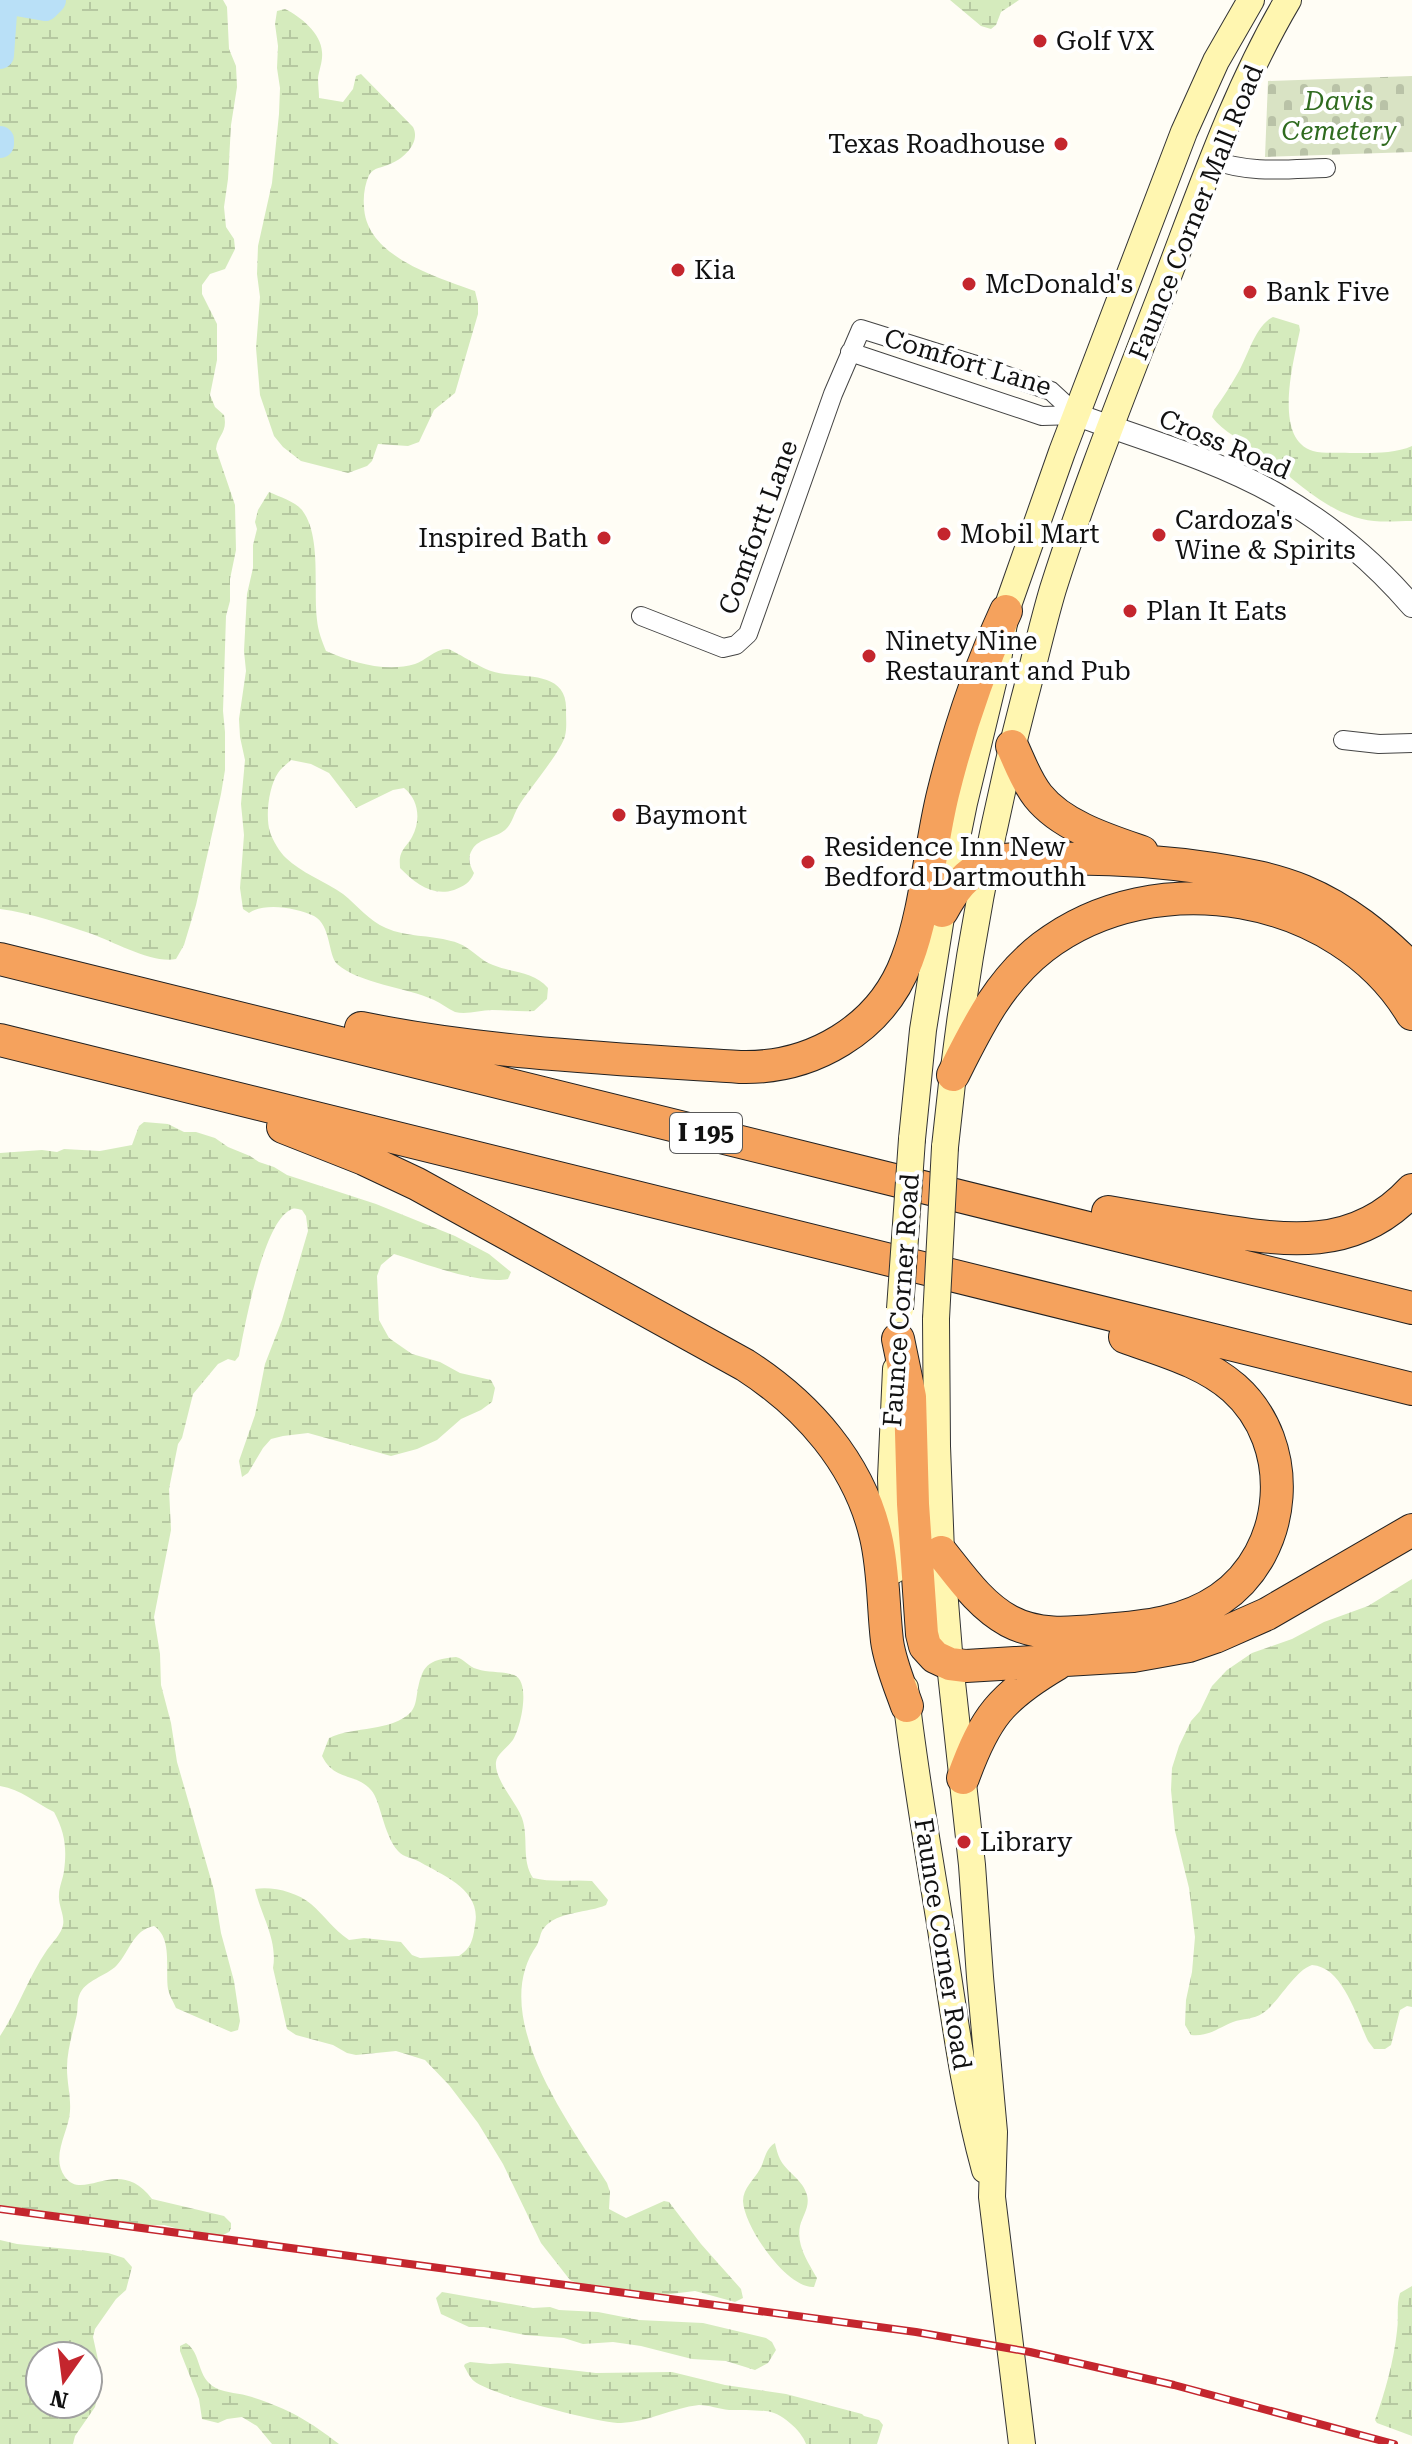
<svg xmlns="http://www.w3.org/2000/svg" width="1412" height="2444" font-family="'Roboto Serif',serif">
<defs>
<pattern id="wetland-marsh" width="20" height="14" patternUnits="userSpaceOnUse" patternTransform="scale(2)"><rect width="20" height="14" fill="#d5ebbd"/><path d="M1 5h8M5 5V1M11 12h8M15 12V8" fill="none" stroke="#b6c8a1"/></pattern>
<pattern id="cemetery-stones" width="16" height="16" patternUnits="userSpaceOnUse" patternTransform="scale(2)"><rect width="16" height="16" fill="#d9e3c4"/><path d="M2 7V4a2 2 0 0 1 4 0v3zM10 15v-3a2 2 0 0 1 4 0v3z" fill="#b9c2a7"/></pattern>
</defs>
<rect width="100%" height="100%" fill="#fffdf5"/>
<!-- wetland -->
<path fill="url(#wetland-marsh)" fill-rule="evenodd" d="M0,0H223L227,7L229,49L236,66L237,87L231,125L228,179L224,207L226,227L234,239L235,249L225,269L210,274L202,285V294L217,324V360L210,395L215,407L224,415C228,433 218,434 216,449L235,505L236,550L230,579V601L226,616L223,711L225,732V770L221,794L196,905L184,945L176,959C153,964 114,942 92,934C62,924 31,913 0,909Z
M950,0H1019L1001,12L996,25L991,29L981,26Z
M285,9C301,17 321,33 322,52C323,61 319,70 318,78C318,85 319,92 319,98L343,102L353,89L356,76L361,74L413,127C421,142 404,159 390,164C382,168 374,167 369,175C365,184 363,196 364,206C365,256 436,277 475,291L478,303V314L455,393L434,410L419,442L408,446L378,444L372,461L367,466L348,473L301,461L283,447L274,436L260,395L256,348L260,297L257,274L258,246L272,183L279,114L280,88L277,68L278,46L275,24L277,11Z
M1273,317L1299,325L1300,330C1294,360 1272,439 1313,451C1324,454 1338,452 1350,453C1370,453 1394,454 1412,446V521C1396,521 1377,523 1362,519C1320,509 1291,475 1257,451C1242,440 1223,432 1212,417L1214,410C1223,398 1231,385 1239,371C1248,355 1256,325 1273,317Z
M269,492C280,497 294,501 302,510C322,536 313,589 317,620C318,631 322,641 326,651C351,662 386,673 415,664C425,661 436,648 448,649C453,650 481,668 491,671C518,680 569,667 566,712C566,719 567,728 565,736C561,752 528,790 518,807C514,814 512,823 507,828C497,839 479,837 472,850C467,858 470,866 474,873C470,883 464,886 454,890C432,897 415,883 400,868C400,864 399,859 401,854C403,848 409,843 412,837C421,820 419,800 404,788L393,790L356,808L329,773L311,764L291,760C287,764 281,768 278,773C269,786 265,816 270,832C272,839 280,853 286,858C300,872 326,882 343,894C357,905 369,921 386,928C406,937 430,935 451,941C470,945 477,959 493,965C512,973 534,971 548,988L547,999L534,1011C520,1012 506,1010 492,1010C480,1010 467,1015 455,1012C448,1009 441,1003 434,1000C406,987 360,984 337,964C328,955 331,925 314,916C297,908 265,902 249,913L243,909L240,888L244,835L241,804L245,760L240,737L239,719L246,671L244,651L247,594L253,568V545L257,529L255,522L258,510Z
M144,1122L168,1124L184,1132H196L215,1138L228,1147L250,1156L259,1162L274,1167L287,1175L376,1204L455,1236L489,1254L511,1272L508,1279C480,1285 423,1263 394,1254L381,1265L377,1276L379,1320L389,1338L412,1354L440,1362L460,1373L491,1380L495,1388L492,1402L481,1410L461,1419L437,1440L417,1449L391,1456L308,1433L283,1436L271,1439L263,1448L248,1473L242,1477L239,1461L255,1415L265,1364L282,1320L308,1231L306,1216L302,1210C297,1209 295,1207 290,1210C263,1224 245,1325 239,1356L235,1361L228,1359L218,1364L193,1394L182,1438L178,1444L169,1489L171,1530L154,1617L160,1654L161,1685L171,1723L177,1762L214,1890L221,1933L234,1981L240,2021L238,2030L231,2032L176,2008C174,2003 169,1995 168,1989C165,1970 173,1938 154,1926C133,1930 130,1951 117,1965C106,1977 85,1979 79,1996C77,2001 78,2008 77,2014C73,2032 67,2050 67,2068C67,2083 71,2097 70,2111C69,2132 50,2156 65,2177C84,2203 118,2154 152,2199L224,2216L231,2223V2228L229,2232L221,2236L194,2233L164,2225L135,2226L86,2222L52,2212L0,2207V2036C18,2009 28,1978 47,1950C52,1943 62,1933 63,1925C65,1916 58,1905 59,1895C59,1887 63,1879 64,1871C67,1849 65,1832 54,1812C34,1802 22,1790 0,1786V1153L42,1150L57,1152L64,1149L100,1151L132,1145L139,1126Z
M1412,1579V2007L1407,2006L1400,2010L1391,2045L1385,2049H1374L1368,2041C1356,2016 1343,1967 1312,1965C1294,1971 1280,2001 1263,2013C1253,2020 1243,2018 1233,2022C1218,2028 1208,2037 1191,2035L1185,2025L1186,2000L1192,1972L1195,1937L1189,1888L1175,1831L1171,1790L1172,1768L1179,1746L1191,1721L1200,1711L1212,1686L1227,1670L1252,1653L1292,1639L1324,1622L1368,1606Z
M456,1657C465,1659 468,1667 477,1669C489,1673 502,1671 514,1675C531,1681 521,1726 514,1738C510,1746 497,1753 496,1762C494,1779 516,1802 522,1818C529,1838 521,1860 533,1878C554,1883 572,1879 592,1881L608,1900L606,1905C589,1913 557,1911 544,1928C540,1932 540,1940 537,1945C487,2015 569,2123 607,2183L610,2192L609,2209L626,2218L664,2201L669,2202L701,2244L741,2289L743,2298L735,2302L695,2291L638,2298L587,2288L570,2280L541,2243L503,2164L478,2123L449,2085L425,2060L396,2051L356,2055L347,2053L333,2045L296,2035L287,2029L273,1968C278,1940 261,1915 255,1889C272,1886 297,1892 311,1904C325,1916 333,1929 349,1940L364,1938L401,1942L412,1955L420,1958L459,1956C471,1948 473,1940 475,1925C482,1890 444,1876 420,1862C412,1857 404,1858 398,1851C383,1834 381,1801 371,1790C355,1772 335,1782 322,1756L329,1738C354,1726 392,1732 411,1712C415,1707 416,1701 417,1694C422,1665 427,1660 456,1657Z
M775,2143C776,2148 778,2156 781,2161C788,2173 803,2180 807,2195C810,2207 803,2215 800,2226C796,2245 808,2262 817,2278L814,2287C787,2289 744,2227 743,2201C743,2188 754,2180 760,2169C765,2160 765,2149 775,2143Z
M0,2240L17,2244L108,2253L124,2258L132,2267L126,2290L116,2299L95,2329L93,2337L100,2369V2386L95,2407L75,2436L73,2444H0ZM88,2356V2404H40V2356Z
M1412,2286V2436L1377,2423L1375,2420C1385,2393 1394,2360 1397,2331C1399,2318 1396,2306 1400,2293Z
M442,2292L533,2308L550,2307L559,2310L598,2312L639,2320L703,2323L766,2338L772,2342L776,2350L768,2363L755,2370L726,2361L692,2359L641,2346L613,2342L583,2344L564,2338L525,2335L484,2327H469L441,2314L436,2298Z
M186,2343C202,2353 196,2378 216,2388C226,2393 240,2393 252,2397C287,2408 310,2421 339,2444H272L257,2426L242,2417L227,2419L218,2423L202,2419L199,2399L180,2351V2346Z
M470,2362L490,2364L508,2363L596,2373L672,2372L725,2385L786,2394L862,2414L864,2416L879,2420L883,2425L877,2444H806C802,2431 780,2411 765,2411C754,2410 740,2410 729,2410C719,2409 709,2405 699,2405C672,2408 648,2422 621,2423C598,2423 491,2395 474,2381C470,2378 467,2371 464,2366L465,2364Z"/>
<!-- cemetery -->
<path fill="url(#cemetery-stones)" d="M1412,76V152L1265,157L1268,81Z"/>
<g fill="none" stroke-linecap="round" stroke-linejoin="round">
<!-- river -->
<path stroke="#b9e0f7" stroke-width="28" d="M5,0L45,7L52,0
M0,55L4,0
M0,140V144"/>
<defs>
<path id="minor" d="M1213,160C1250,174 1288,169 1326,168
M850,352L1042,416L1077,415
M641,616L723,648L736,645L748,634L833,394L861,329L973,364L1051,391L1077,415
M1343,740L1379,744L1412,743"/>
<path id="tertiary" d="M1077,415C1143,439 1214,459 1276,494C1326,522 1374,562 1412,606"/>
<path id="secondary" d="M912,1139L923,1030L942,911L964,803L997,666L1006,611L1062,452L1184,132L1216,61L1251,0
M945,1147C960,996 986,847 1024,700C1034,663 1042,626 1053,589C1084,491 1122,396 1159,300C1198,199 1233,93 1288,0
M936,1319L937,1446L941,1552L950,1664L972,1865L980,1977L994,2132L992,2197L1022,2444
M894,1570L891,1478L896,1369
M905,1688C914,1771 929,1854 942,1936C954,2014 964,2094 985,2170"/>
<path id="motorway" d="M1012,746C1020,763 1026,781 1038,796C1062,826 1107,840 1142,852
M942,911C953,891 965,873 988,864C1007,857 1029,859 1049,859C1104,857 1159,861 1214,869C1245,874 1274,879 1303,891C1346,909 1380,937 1412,969
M0,959L1412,1308
M361,1028C483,1053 615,1059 740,1067C811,1069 881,1030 907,960C926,910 930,847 943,794C959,729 978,672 1006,611
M0,1040L1412,1389
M953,1075C977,1027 999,981 1043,947C1155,861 1339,892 1412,1014
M283,1127L364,1159L417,1184L745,1365C807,1405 859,1463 876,1537C884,1571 883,1607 887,1641C890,1663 900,1686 907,1706
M1108,1212C1142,1218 1177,1224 1211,1229C1286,1241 1355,1252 1412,1190
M898,1339L910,1397L913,1504L922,1634L925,1646L935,1657L950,1664L966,1666L1133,1656L1189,1646L1215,1637L1267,1614L1412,1530
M941,1552C961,1577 980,1605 1009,1621C1039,1637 1071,1633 1104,1630C1144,1627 1185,1623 1220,1599C1289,1552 1297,1444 1234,1388C1203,1361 1163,1351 1125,1337
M963,1778C985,1717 1001,1697 1057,1664"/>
</defs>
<!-- minor casing -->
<use href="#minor" stroke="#444" stroke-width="20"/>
<!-- tertiary casing -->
<use href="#tertiary" stroke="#444" stroke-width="24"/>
<!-- secondary casing -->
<use href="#secondary" stroke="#333" stroke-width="28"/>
<!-- motorway casing -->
<use href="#motorway" stroke="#222" stroke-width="34"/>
<!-- minor -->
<use href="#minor" stroke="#fff" stroke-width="18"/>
<!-- tertiary -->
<use href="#tertiary" stroke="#fff" stroke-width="22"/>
<!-- secondary -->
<use href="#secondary" stroke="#fff6b0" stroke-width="26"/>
<!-- motorway -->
<use href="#motorway" stroke="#f5a25d" stroke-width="32"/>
<defs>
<path id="rail" d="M0,2209L916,2332L1030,2352L1174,2385L1394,2444"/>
</defs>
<!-- rail casing -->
<use href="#rail" stroke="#c4262e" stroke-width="8"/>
<!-- rail -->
<use href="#rail" stroke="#fff" stroke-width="5" stroke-dasharray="15" stroke-linecap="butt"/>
<defs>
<path id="secondary-bridge" d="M900,1309L912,1139
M936,1319L945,1147"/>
</defs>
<!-- secondary-bridge casing -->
<use href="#secondary-bridge" stroke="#333" stroke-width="28" stroke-linecap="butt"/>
<!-- secondary-bridge -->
<use href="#secondary-bridge" stroke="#fff6b0" stroke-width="26"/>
</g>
<!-- markers -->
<g fill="#c4262e" stroke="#fff" stroke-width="3">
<circle cx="1040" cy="41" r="8"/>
<circle cx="1061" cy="144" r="8"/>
<circle cx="678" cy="270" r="8"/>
<circle cx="969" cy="284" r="8"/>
<circle cx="1250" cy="292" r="8"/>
<circle cx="944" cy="534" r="8"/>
<circle cx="1159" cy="535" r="8"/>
<circle cx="604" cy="538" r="8"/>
<circle cx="1130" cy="611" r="8"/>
<circle cx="869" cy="656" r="8"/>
<circle cx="619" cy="815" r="8"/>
<circle cx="808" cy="862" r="8"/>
<circle cx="964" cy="1842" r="8"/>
</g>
<g text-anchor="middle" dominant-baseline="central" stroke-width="8" stroke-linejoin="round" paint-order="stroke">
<!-- shield labels -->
<rect fill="#fff" stroke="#585858" stroke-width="2" x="670" y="1113" width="72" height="40" rx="6"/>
<g font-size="24" font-weight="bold" fill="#111">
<text x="706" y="1133">I 195</text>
</g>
<!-- poi labels -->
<g font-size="26" fill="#111" stroke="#fff" text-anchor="start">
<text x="1056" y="41">Golf VX</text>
<text x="1045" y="144" text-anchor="end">Texas Roadhouse</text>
<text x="694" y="270">Kia</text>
<text x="985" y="284">McDonald's</text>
<text x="1266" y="292">Bank Five</text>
<text x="1175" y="520">Cardoza's<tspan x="1175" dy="30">Wine &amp; Spirits</tspan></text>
<text x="960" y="534">Mobil Mart</text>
<text x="588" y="538" text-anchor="end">Inspired Bath</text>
<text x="1146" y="611">Plan It Eats</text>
<text x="885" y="641">Ninety Nine<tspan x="885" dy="30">Restaurant and Pub</tspan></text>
<text x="635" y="815">Baymont</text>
<text x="824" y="847">Residence Inn New<tspan x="824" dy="30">Bedford Dartmouthh</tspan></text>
<text x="980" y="1842">Library</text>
</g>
<!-- park labels -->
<g font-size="26" font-style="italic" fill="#2f6b1f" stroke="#fff">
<text x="1339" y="101">Davis<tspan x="1339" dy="30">Cemetery</tspan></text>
</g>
<!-- street labels -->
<g font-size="26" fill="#111" stroke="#fff">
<text transform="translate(1196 212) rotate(-68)">Faunce Corner Mall Road</text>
<text transform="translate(968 362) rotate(17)">Comfort Lane</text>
<text transform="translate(1225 444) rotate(23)">Cross Road</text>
<text transform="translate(758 527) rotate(-70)">Comfortt Lane</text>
<text transform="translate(901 1300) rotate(-86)">Faunce Corner Road</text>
<text transform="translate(943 1944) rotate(81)">Faunce Corner Road</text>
</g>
</g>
<!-- north arrow -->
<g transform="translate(64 2380) rotate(194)"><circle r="38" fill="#ffffff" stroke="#a0a0a0" stroke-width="2"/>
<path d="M0-6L14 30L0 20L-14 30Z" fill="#c4262e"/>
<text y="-12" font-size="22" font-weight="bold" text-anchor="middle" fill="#111111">N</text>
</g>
</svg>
